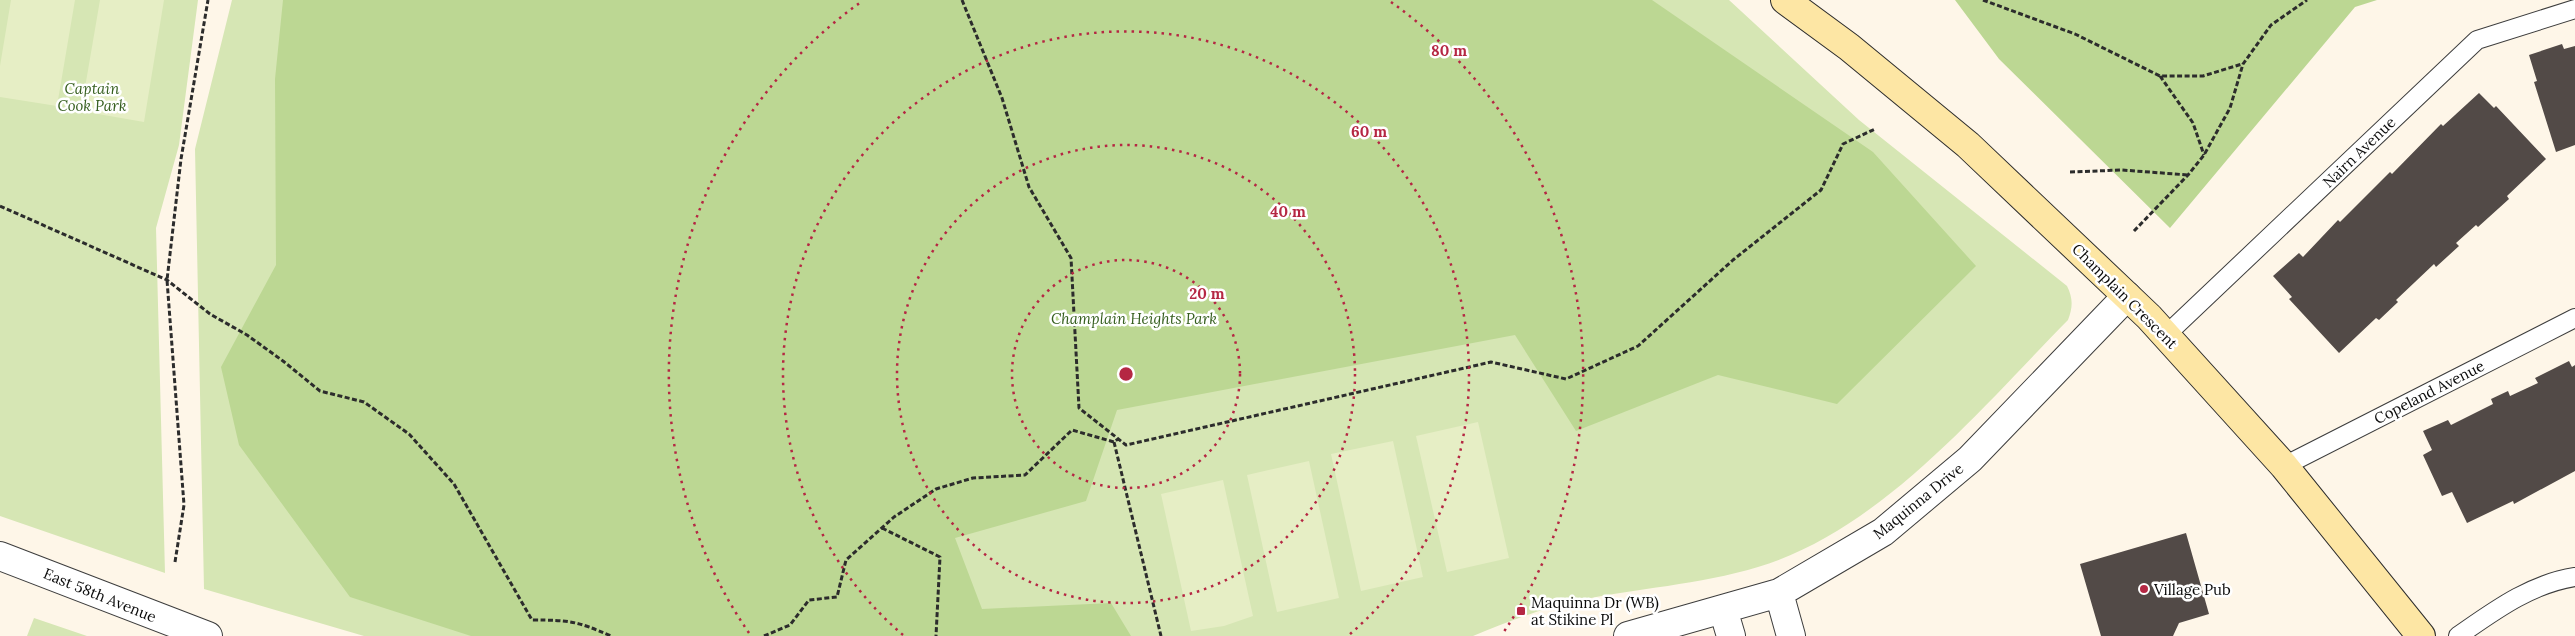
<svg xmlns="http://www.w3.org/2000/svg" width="2575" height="636" font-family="Lora,serif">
<rect width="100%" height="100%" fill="#fef6e8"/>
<!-- green -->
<path fill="#d6e6b4" d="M0,0H198L179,145L156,228L165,573L0,516Z
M232,0H1729L1859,120L2067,286C2073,298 2073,307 2068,320C1980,409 1881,530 1758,567C1699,585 1637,588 1576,601C1540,609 1507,622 1473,636H364L204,589L195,149Z
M34,618L87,636H27Z"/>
<!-- forest -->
<path fill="#bcd793" d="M283,0H1652L1873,152L1976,266L1837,404L1718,375L1576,431L1515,335L1117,410L1086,501L955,538L982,609L1111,603L1131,636H471L350,597L239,445L221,367L276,265L275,79Z
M1955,0H2377L2355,7L2170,228L1999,59Z"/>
<!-- pitch -->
<path fill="#e6eec5" d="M11,0H75L57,106L0,97V66Z
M100,0H164L144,122L81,111Z
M1478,422L1509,558L1447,572L1416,436Z
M1393,441L1423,577L1361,591L1331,454Z
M1309,461L1339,598L1277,612L1247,475Z
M1223,480L1253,616L1224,626L1191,631L1161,494Z"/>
<!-- building -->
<path fill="#524a47" d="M2562,44L2564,49L2575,46V145L2556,152L2534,82L2537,81L2529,55Z
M2479,93L2494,108L2496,106L2546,159L2507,196L2509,199L2478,227L2476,225L2456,243L2459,246L2436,267L2434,264L2396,300L2398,302L2379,320L2376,318L2339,353L2289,299L2292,297L2273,276L2299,253L2303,257L2338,220L2340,222L2390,172L2392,174L2441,124L2443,126Z
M2569,361L2572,367L2575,365V471L2514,504L2513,501L2467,523L2452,492L2442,496L2423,455L2432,450L2423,431L2448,420L2451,425L2493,404L2491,399L2508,391L2510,396L2538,383L2535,378Z
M2186,533L2209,614L2179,623L2173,636H2101L2080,564Z"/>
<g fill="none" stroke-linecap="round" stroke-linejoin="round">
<defs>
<path id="lane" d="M2166,335L2477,40L2575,9
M2284,466L2575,318
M2458,636C2494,611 2530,584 2575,577"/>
<path id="street" d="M0,556L208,636
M1779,593L1791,636
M1723,609L1731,636
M1628,636L1779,593L1883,532L1970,459L2127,296"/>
<path id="secondary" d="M1785,0L1849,47L1968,145L2149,317L2284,466L2421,636"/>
</defs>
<!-- lane casing -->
<use href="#lane" stroke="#3d3d3d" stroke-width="20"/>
<!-- street casing -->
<use href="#street" stroke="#3d3d3d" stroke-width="30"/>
<!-- secondary casing -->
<use href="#secondary" stroke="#2c2c2c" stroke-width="30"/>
<!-- path -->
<path stroke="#2c2c2c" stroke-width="3" stroke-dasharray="5 2.5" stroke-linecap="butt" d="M962,0L1002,98L1029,187L1071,258L1079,408L1126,445L1491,362L1566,379L1638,346L1733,260L1821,190L1843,144L1875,129
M1983,0L2075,34L2160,76H2203L2242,64
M2160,76L2193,123L2204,155
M2070,172L2122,170L2188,175
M0,206L167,280L210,314L247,335L283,361L320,391L364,402L409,434L454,484L532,620C569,620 577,621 611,636
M2134,231L2188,175L2204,155L2230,108L2243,64L2271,25L2307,0
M1114,442L1161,636
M882,528L940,557L936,636
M175,562L184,505L167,280L181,159L208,0
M764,636L790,625L809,600L837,597L846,560L894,517L936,489L973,478L1025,475L1072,430L1114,442L1118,439"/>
<!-- lane -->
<use href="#lane" stroke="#fff" stroke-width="18"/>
<!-- street -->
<use href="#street" stroke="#fff" stroke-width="28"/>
<!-- secondary -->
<use href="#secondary" stroke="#fde6a4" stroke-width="28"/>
</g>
<!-- distance rings -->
<g fill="none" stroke="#b52743" stroke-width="2.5" stroke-dasharray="2.5 5">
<circle cx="1126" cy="374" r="114"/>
<circle cx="1126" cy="374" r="229"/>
<path d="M903 635A343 343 0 1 1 1349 635"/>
<path d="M749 633A457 457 0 0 1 861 2M1391 2A457 457 0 0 1 1503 633"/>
</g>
<!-- markers -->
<g fill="#b52743" stroke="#fff" stroke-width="2">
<circle cx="2144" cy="589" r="5"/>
<rect x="1516" y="606" width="10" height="10" rx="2.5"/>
</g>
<g text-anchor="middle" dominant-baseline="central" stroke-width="5" stroke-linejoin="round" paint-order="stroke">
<!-- park labels -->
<g font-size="15" font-style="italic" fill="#355e1e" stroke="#fff">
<text x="92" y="88">Captain<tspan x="92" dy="17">Cook Park</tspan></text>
<text x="1134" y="318">Champlain Heights Park</text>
</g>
<!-- street labels -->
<g font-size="15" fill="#0a0a0a" stroke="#fff">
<text transform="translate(2359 152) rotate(-44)">Nairn Avenue</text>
<text transform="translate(2125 296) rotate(45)">Champlain Crescent</text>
<text transform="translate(2429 392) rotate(-27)">Copeland Avenue</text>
<text transform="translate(1918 501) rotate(-39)">Maquinna Drive</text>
<text transform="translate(100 595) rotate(22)">East 58th Avenue</text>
</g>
<!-- poi labels -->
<g font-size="15" fill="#0a0a0a" stroke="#fff" text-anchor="start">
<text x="2154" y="589">Village Pub</text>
<text x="1531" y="602">Maquinna Dr (WB)<tspan x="1531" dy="17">at Stikine Pl</tspan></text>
</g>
</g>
<circle cx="1126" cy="374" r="8" fill="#b52743" stroke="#fff" stroke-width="2.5"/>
<g font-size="15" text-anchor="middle" font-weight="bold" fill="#b52743" stroke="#fff" stroke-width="5" stroke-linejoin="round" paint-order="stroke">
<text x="1449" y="56">80 m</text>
<text x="1369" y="137">60 m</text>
<text x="1288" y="217">40 m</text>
<text x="1207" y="299">20 m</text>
</g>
</svg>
